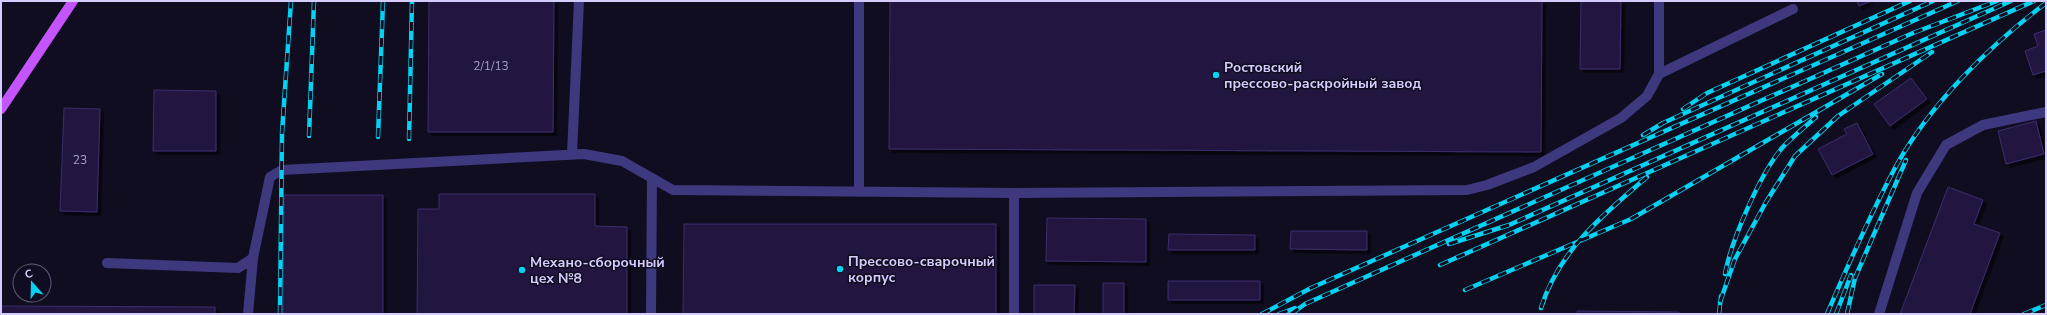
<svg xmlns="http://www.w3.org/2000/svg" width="2047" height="315" font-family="'Nunito Sans',sans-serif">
<defs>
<filter id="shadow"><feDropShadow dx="3.5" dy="3.5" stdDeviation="0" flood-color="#0009"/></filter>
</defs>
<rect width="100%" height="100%" fill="#110d20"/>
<!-- building -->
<path fill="#231940" stroke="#3b2c6c" filter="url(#shadow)" d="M429,1H554L553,132H428Z
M890,1H1542L1541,152L889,149Z
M1581,1H1621L1620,69H1580Z
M1857,1H1871L1859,6Z
M2046,30V71L2033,75L2025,51L2038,46L2034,34Z
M1911,78L1927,99L1890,126L1874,104Z
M154,90L216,91V151H153Z
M64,108L100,109L97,212L60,211Z
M2036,121L2044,154L2006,164L1998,131Z
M1857,123L1873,154L1832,175L1818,149L1847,134L1844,129Z
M1948,187L1983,200L1974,224L2000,233L1970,314H1900Z
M439,194H595V226L627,227V314H417L418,209H439Z
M284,195H383V314H283Z
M1047,218L1146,219V262L1046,261Z
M684,224H996V314H683Z
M1291,231H1367V250L1290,249Z
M1169,234L1255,235V250H1168Z
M1168,281H1260V300H1168Z
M1103,283H1124V314H1103Z
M1034,285H1075L1074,314H1034Z
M1,306L215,307V314H1Z
M1577,311L1679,312V314H1577Z"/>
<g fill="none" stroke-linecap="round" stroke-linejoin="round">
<!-- minor -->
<path stroke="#3e397e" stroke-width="10" d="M859,1V192
M1659,74L1793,9
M572,154L579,1
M1014,193L1467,190L1487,185L1534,167L1621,118L1647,96L1659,74V1
M107,263L238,268L253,258L270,177L282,170L584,154L622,161L673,190L1014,193V314
M248,314L253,258
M651,314L652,178
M1879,314L1917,193L1946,145L1983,125L2046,112"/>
<!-- major -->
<path stroke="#c455fc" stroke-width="10" d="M1,109L73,1"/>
<defs>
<path id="rail" d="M1683,109L1707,93L1910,1
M1643,135L1663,123L1933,1
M309,136L314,1
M378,137L383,1
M409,139L412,1
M1449,244L1509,225L2011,1
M1440,265L2034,1
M1725,274C1731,241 1760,174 1782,148C1792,137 1805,127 1816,117
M1465,290L1631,219L1882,74
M1720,302L1735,259L1766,202L1795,156L1838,116L1932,52
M1541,308C1559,250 1603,215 1647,177
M280,314L282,133L291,1
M1262,314L1311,288L1958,1
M1279,314L1295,308
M1291,314L1305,304L1913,33L1997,1
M1719,314L1721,296
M1827,314C1848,265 1870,215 1895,168C1929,105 1989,46 2046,3
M1836,314L1851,275
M1847,314L1855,278L1906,160
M2024,314L2046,305"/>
</defs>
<!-- rail casing -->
<use href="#rail" stroke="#04d2f2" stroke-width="4.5"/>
<!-- rail -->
<use href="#rail" stroke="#110d20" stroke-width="3" stroke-dasharray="9" stroke-linecap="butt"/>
</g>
<!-- markers -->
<g fill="#04d2f2" stroke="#110d20" stroke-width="1.5">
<circle cx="1216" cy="75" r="4"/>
<circle cx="840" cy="269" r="4"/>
<circle cx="522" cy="270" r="4"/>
</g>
<g text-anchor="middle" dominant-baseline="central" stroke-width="3" stroke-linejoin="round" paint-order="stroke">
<!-- number labels -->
<g font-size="12" fill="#a89fce">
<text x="491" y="66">2/1/13</text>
<text x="80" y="160">23</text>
</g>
<!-- poi labels -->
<g font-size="14" font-weight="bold" fill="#d4ccfe" stroke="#110d20" text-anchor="start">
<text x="1224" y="67">Ростовский<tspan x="1224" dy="16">прессово-раскройный завод</tspan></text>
<text x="848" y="261">Прессово-сварочный<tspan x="848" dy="16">корпус</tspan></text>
<text x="530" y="262">Механо-сборочный<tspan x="530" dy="16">цех №8</tspan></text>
</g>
</g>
<!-- border -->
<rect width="2047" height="315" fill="none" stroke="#d4ccfe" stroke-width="4"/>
<!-- north arrow -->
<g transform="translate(32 283) rotate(340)"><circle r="19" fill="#110d20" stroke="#5f5979"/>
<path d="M0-3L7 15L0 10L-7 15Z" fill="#04d2f2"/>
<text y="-6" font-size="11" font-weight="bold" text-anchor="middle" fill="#d4ccfe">С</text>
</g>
</svg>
